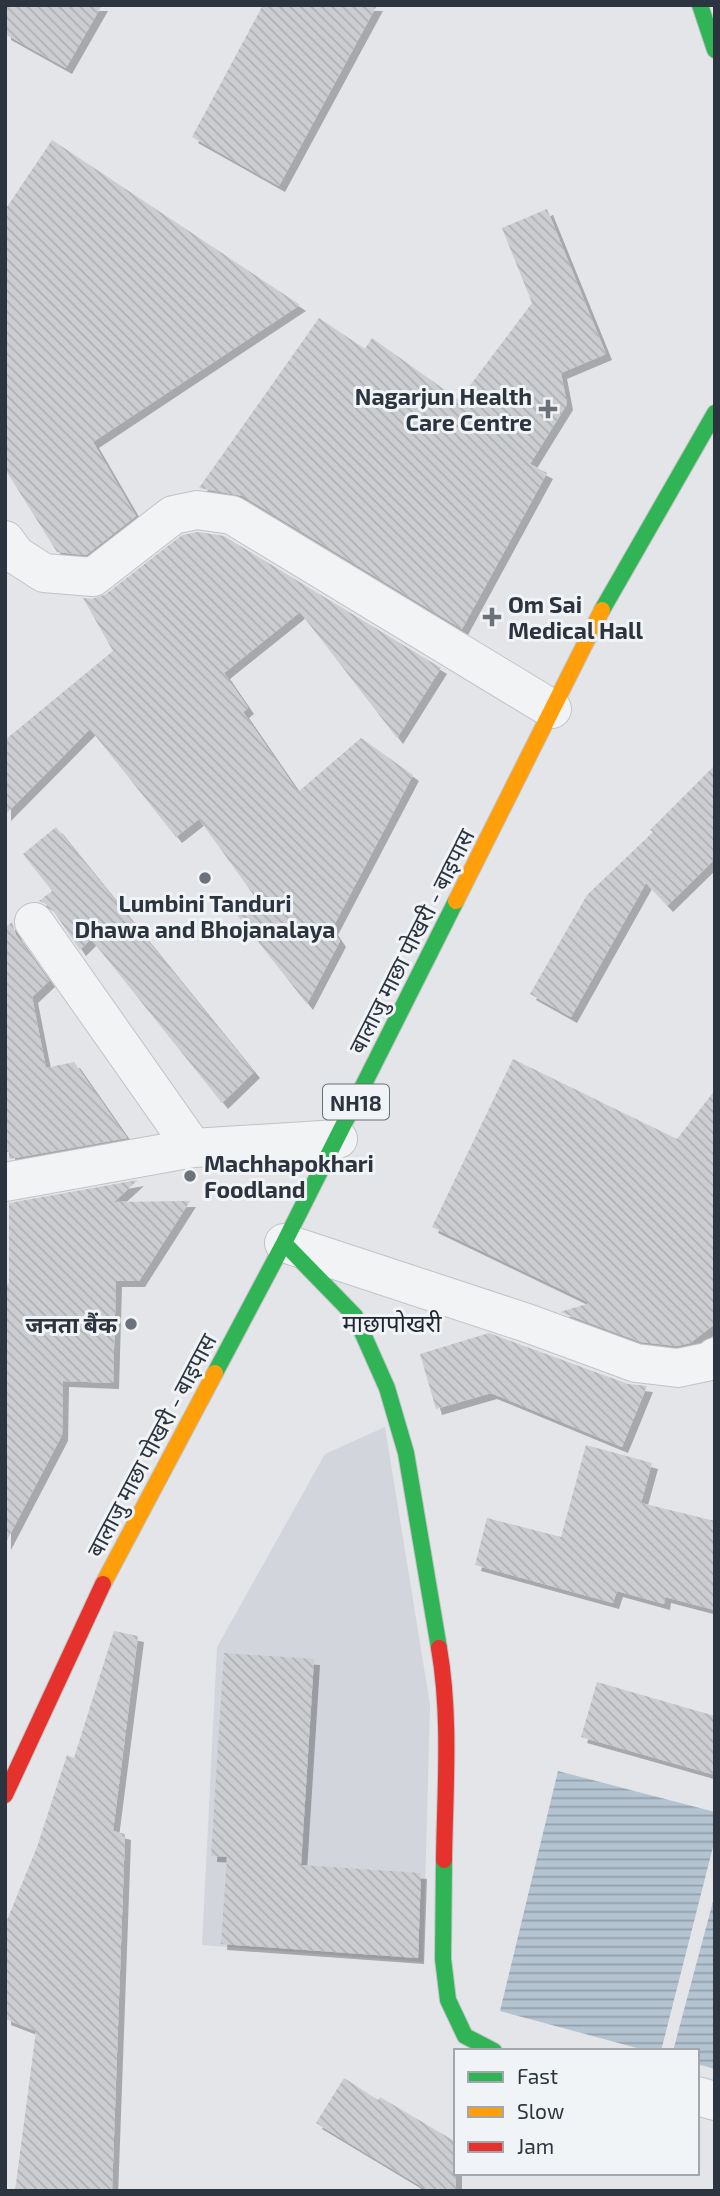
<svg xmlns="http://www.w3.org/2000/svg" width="720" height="2196" font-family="'Exo 2','Noto Sans Devanagari',sans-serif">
<defs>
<pattern id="water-rules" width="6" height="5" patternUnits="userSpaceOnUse" patternTransform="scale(1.75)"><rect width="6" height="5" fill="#b4c3d0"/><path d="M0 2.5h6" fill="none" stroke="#939faa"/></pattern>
<pattern id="building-back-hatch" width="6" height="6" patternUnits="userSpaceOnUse" patternTransform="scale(1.75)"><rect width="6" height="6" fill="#cbcdd0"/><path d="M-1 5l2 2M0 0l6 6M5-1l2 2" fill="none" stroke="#aeb1b4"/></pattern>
<filter id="shadow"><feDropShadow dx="6" dy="6" stdDeviation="0" flood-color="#0004"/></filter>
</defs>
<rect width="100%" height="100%" fill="#e3e5e8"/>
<!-- built -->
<path fill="#d2d5db" d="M385,1427L430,1705L423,1962L202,1945L217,1647L325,1454Z"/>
<!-- water -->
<path fill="url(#water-rules)" d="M558,1771L715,1812V1839L661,2051H648L500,2011Z
M715,1894V2069L697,2064V2051H673Z"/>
<!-- building -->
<path fill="url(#building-back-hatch)" filter="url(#shadow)" d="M5,5H102L66,68L5,34Z
M263,5H377L279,186L192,137Z
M52,140L300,305L93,442L136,516L86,555L57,552L5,469V210Z
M547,209L606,354L561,373L567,404L530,464L547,473L462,629L243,496L199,488L319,318L365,349L372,338L459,400L532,303L502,228Z
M198,532L224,536L441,668L397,738L300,612L224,673L248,708L243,712L298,792L361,738L413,775L332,929L340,941L307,1004L234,911L255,897L199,819L176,837L90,729L5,815V740L113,651L83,598L92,599L106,594L182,535Z
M715,765V859L667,906L646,883L571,1017L530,994L587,895L653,832L650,830Z
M56,827L254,1072L222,1103L91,939L80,950L52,909L44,903L39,901L52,891L23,854Z
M12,922L16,935L49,981L32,997L46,1068L74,1062L127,1138L9,1159V1152H5V928Z
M513,1059L677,1139L715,1090V1324L690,1343L677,1346L641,1342L560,1312L590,1303L432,1227Z
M138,1180L114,1202L190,1201L139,1281H116L113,1383L63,1381L62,1435L5,1544V1284H9V1203Z
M489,1333L628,1384L647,1386L622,1447L491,1393L436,1409L420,1354Z
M586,1445L652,1463L641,1503L715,1521V1610L665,1597L664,1604L617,1591L613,1603L475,1565L487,1518L561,1537Z
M114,1631L138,1636L113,1831L125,1834L112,2191H15L36,2031L5,2019V1925L37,1847L67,1755L74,1758Z
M224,1653L314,1659L301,1865L421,1873L418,1958L221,1944L227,1857L211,1856Z
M597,1682L715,1716V1775L581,1737Z
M344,2078L378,2100L380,2097L456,2142V2191H429L316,2123Z"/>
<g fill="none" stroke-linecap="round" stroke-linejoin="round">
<defs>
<path id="street" d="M5,540L16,555L44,573L93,577L173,515L197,510L232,515L552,709
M34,922L193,1148
M5,1182L193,1148L338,1139
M284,1243L527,1323L636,1363L678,1368L711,1361L715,1357
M697,2096L715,2101"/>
<path id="fast" d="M700,5L715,50
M602,610L715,413
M284,1243L355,1316L387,1388L406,1453L439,1648
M215,1373L284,1243L456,901
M444,1860L443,1959L448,2000L465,2036L494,2051"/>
<path id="slow" d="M456,901L602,610
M103,1584L215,1373"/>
<path id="jam" d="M439,1648C451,1717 445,1790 444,1860
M5,1795L103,1584"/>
</defs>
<!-- street casing -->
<use href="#street" stroke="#c1c3c6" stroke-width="40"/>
<!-- fast casing -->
<use href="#fast" stroke="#c1c3c6" stroke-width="18"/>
<!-- slow casing -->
<use href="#slow" stroke="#c1c3c6" stroke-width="18"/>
<!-- jam casing -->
<use href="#jam" stroke="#c1c3c6" stroke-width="18"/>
<!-- street -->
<use href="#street" stroke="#f2f3f5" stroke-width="38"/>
<!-- fast -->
<use href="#fast" stroke="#30b455" stroke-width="16"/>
<!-- slow -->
<use href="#slow" stroke="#ff9f0a" stroke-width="16"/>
<!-- jam -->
<use href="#jam" stroke="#e5322d" stroke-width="16"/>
</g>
<!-- markers -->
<g fill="#6b727a" stroke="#f1f4f6" stroke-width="2.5">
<path d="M544.5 398.5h7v7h7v7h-7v7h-7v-7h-7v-7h7z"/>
<path d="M488.5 606.5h7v7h7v7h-7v7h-7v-7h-7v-7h7z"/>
<circle cx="205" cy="878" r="7"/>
<circle cx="190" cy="1176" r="7"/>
<circle cx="131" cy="1324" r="7"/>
</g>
<g text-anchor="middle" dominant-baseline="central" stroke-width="6" stroke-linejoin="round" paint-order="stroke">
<!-- shield labels -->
<rect fill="#f1f4f6" stroke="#666e76" stroke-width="2" x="323" y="1084.5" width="66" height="35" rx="5"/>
<g font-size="21" font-weight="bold" fill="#2b343f">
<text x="356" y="1102">NH18</text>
</g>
<!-- poi labels -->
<g font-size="23" font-weight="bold" fill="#2b343f" stroke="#f1f4f6" text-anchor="end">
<text x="532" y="396">Nagarjun Health<tspan x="532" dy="26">Care Centre</tspan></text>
<text x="508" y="604" text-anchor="start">Om Sai<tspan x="508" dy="26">Medical Hall</tspan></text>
<text x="205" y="903" text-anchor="middle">Lumbini Tanduri<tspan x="205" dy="26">Dhawa and Bhojanalaya</tspan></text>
<text x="204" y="1163" text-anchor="start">Machhapokhari<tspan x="204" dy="26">Foodland</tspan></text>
<text x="117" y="1324">जनता बैंक</text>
</g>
<!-- street labels -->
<g font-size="23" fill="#2b343f" stroke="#f1f4f6">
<text transform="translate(411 941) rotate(-63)">बालाजु माछा पोखरी - बाइपास</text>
<text transform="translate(151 1445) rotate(-62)">बालाजु माछा पोखरी - बाइपास</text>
</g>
<!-- neighbourhood labels -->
<g font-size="24" fill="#1d2530" stroke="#f1f4f6">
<text x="392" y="1322">माछापोखरी</text>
</g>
</g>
<!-- border -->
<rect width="720" height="2196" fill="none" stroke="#2b343f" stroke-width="14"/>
<!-- legend -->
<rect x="454" y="2049" width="245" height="126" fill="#f1f4f6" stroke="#a2a7ad" stroke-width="2"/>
<rect x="468" y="2072" width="35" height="10" fill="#30b455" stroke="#a2a7ad" stroke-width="2"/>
<text x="517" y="2084" font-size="21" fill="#2b343f">Fast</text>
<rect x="468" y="2107" width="35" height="10" fill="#ff9f0a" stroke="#a2a7ad" stroke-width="2"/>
<text x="517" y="2119" font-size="21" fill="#2b343f">Slow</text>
<rect x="468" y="2142" width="35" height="10" fill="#e5322d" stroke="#a2a7ad" stroke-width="2"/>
<text x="517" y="2154" font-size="21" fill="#2b343f">Jam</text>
</svg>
